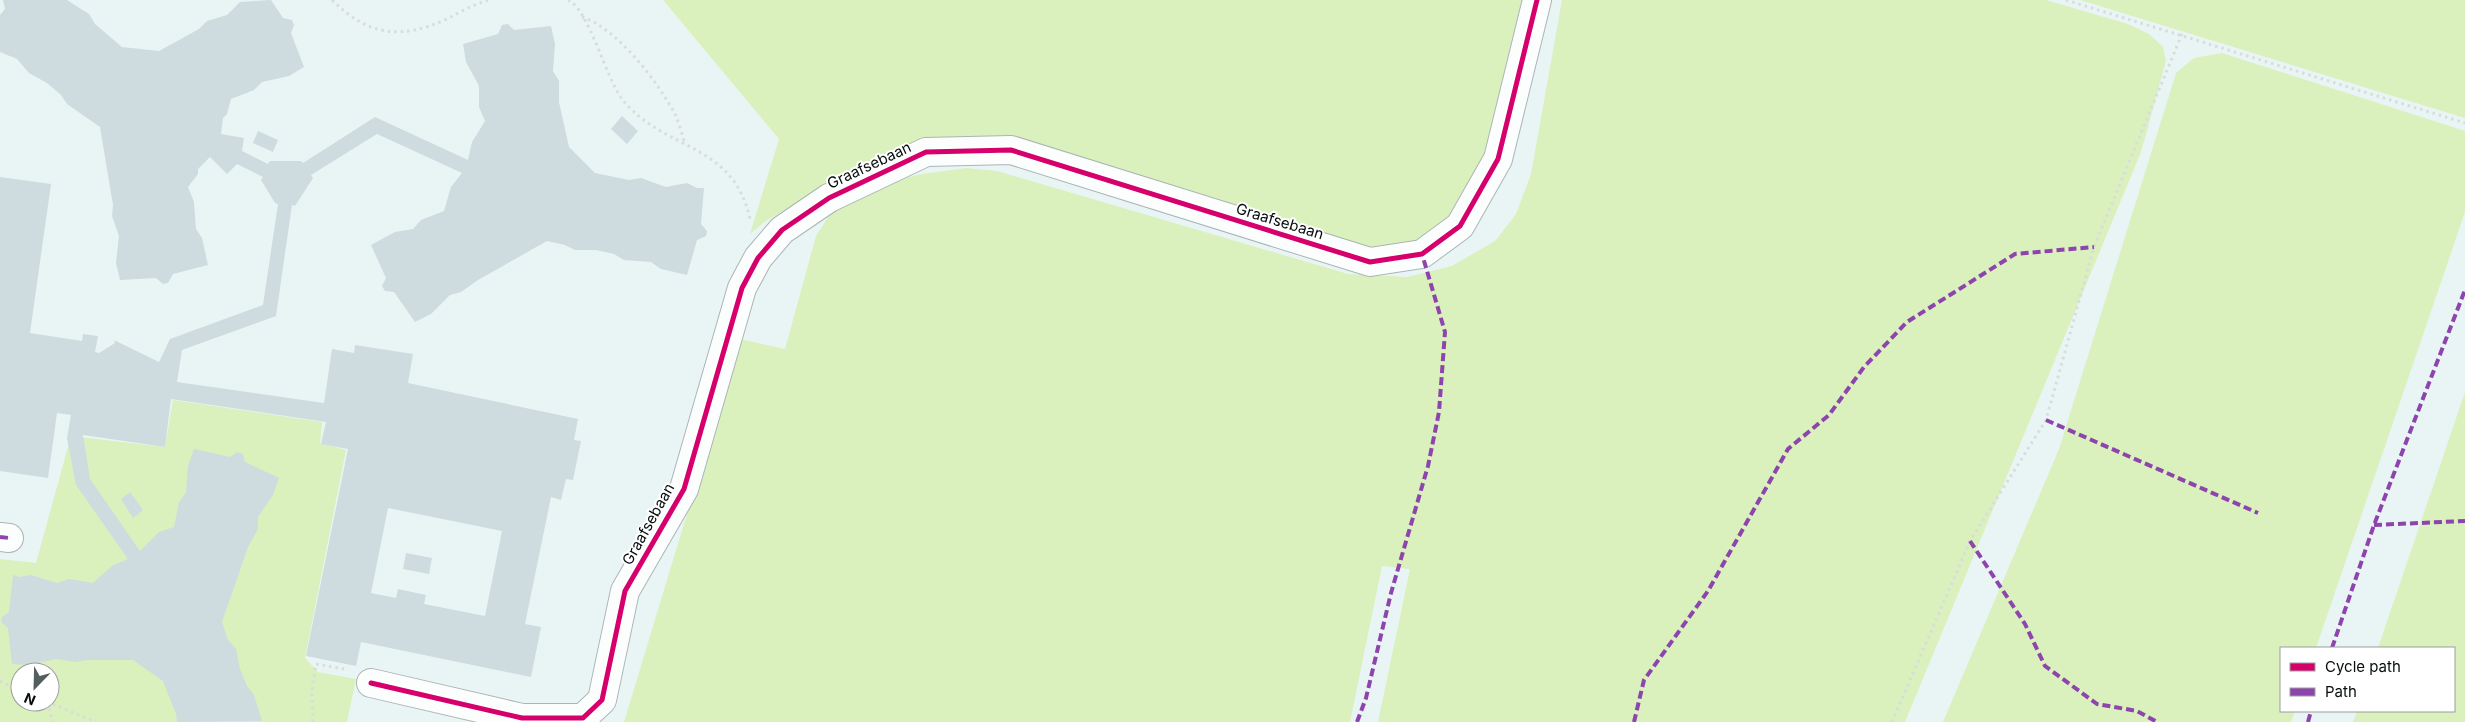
<svg xmlns="http://www.w3.org/2000/svg" width="2465" height="722" font-family="Inter,sans-serif">
<rect width="100%" height="100%" fill="#e9f5f5"/>
<!-- green -->
<path fill="#daf0bd" fill-rule="evenodd" d="M663,0H1529L1501,156L1440,237L1377,250L997,138L822,188L764,222L750,234L779,139Z
M1562,0H2046L2128,24L2149,34L2163,47L2166,61L2141,152L1905,722H1378L1410,569L1382,566L1350,722H624L740,339L785,349L816,236L830,214L851,200L884,183L922,174L966,168L997,171L1348,274L1407,277L1452,266L1495,241L1516,214L1531,174Z
M2080,0H2465V118Z
M2222,53L2465,131V212L2316,648H2281V711H2295L2291,722H1943L2059,449L2176,73L2194,58Z
M2465,392V722H2353L2357,711H2454V648H2378Z
M173,400L322,422L320,443L346,450L305,658L318,672L356,679L347,722H0V559L36,563L71,436L165,447ZM20,672H50V702H20Z"/>
<!-- building -->
<path fill="#cedcdf" fill-rule="evenodd" d="M3,0H67L89,14L95,24L122,47L159,51L199,29L207,21L227,15L240,2L271,0L283,18L292,20L294,25L291,33L304,67L289,76L262,82L254,90L231,99L227,114L223,118L221,134L244,138L242,151L268,164L270,161H301L303,163L375,117L468,160L472,142L485,121L479,107V86L466,62L463,44L498,34L502,25L508,24L514,30L551,26L555,44L553,71L559,81V102L569,147L595,173L629,180L641,178L666,187L687,183L697,188H704L701,224L707,231L706,236L697,240L687,275L661,269L651,262L624,260L614,254L596,250H575L565,245L547,241L478,280L461,292L450,295L431,314L415,322L394,292L385,291L382,286L386,278L371,245L395,232L413,229L421,220L444,211L451,187L462,173L377,134L311,175L313,178L295,206L292,205L276,316L182,350L177,382L324,403L332,349L354,353L355,345L413,354L408,383L578,419L574,440L581,441L573,480L566,479L561,500L551,497L525,624L541,627L531,677L361,642L356,666L306,656L348,449L321,444L326,422L171,399L165,447L83,435L90,479L140,551L159,532L174,527L179,502L186,493L188,466L194,449L230,457L237,452L243,454L245,462L279,478L273,495L258,517V529L248,547L222,622L228,640L236,649L240,669L247,686L254,695L262,721L177,722L176,714L163,681L133,660H87L76,662L56,659L30,665L12,664L8,628L1,622L2,617L9,612L13,575L20,577L31,575L57,583L69,579L93,583L112,566L128,559L76,485L67,438L71,415L57,413L48,478L0,471V177L51,184L30,333L82,341L83,334L98,336L95,352L99,353L115,343L114,340L159,362L170,339L263,305L278,204L275,203L261,180L263,177L237,164L227,174L210,157L198,169V174L188,187L194,202L196,229L202,238L208,265L173,274L168,283L163,284L156,278L120,280L116,263L119,236L112,216L113,205L100,127L67,104L61,95L47,83L29,73L17,59L0,52V15L5,9ZM388,508L502,531L485,616L424,604L426,595L398,589L396,598L371,593Z
M622,116L638,131L627,144L611,129Z
M258,131L278,140L273,152L253,143Z
M130,492L143,510L133,518L121,499Z
M406,553L432,558L429,574L403,569Z"/>
<g fill="none" stroke-linecap="round" stroke-linejoin="round">
<defs>
<path id="street" d="M0,537L9,538
M371,683L522,718H583L602,700L625,591L684,489L742,288L758,258L782,230L829,198L926,152L1011,150L1370,262L1422,254L1460,226L1498,159L1537,0"/>
</defs>
<!-- street casing -->
<use href="#street" stroke="#abb5b5" stroke-width="30"/>
<!-- path -->
<path stroke="#d8dcdc" stroke-width="3" stroke-dasharray="2.5 4" stroke-linecap="butt" d="M332,0C368,36 401,40 447,19C460,12 474,4 489,0
M568,0C588,8 606,78 622,99C664,152 733,141 750,219
M2066,0L2465,123
M582,17C618,29 657,81 675,114C679,123 682,134 685,144
M0,681L20,691
M47,702L96,722
M47,702L53,722
M313,722L312,691L316,664L344,669
M1892,722L1970,541L2046,420L2094,247L2182,34"/>
<!-- street -->
<use href="#street" stroke="#fcfefe" stroke-width="28"/>
<!-- quiet -->
<path stroke="#8e44ad" stroke-width="4" stroke-dasharray="8 4" stroke-linecap="butt" d="M2046,420L2258,513
M2374,525L2465,521
M0,537L9,538
M1970,541L2025,624L2045,666L2097,704L2137,711L2157,722
M2332,648L2374,525L2465,290
M1357,722L1366,698L1391,593L1428,466L1439,412L1445,332L1422,254
M1634,722L1644,680L1708,591L1788,449L1829,415L1864,367L1907,322L2015,254L2094,247
M2308,722L2311,711"/>
<defs>
<path id="cycleway" d="M371,683L522,718H583L602,700L625,591L684,489L742,288L758,258L782,230L829,198L926,152L1011,150L1370,262L1422,254L1460,226L1498,159L1537,0"/>
</defs>
<!-- cycleway casing -->
<use href="#cycleway" stroke="#fff" stroke-width="8"/>
<!-- cycleway -->
<use href="#cycleway" stroke="#d6006c" stroke-width="5"/>
</g>
<g text-anchor="middle" dominant-baseline="central" stroke-width="4" stroke-linejoin="round" paint-order="stroke">
<!-- street labels -->
<g font-size="15" fill="#060d0c" stroke="#fff">
<text transform="translate(869 165) rotate(-25)">Graafsebaan</text>
<text transform="translate(1280 221) rotate(17)">Graafsebaan</text>
<text transform="translate(648 524) rotate(-61)">Graafsebaan</text>
</g>
</g>
<!-- legend -->
<rect x="2280" y="647" width="175" height="65" fill="#ffffff" stroke="#9b9e9e"/>
<rect x="2290" y="663" width="25" height="8" fill="#d6006c" stroke="#9b9e9e"/>
<text x="2325" y="672" font-size="15" fill="#060d0c">Cycle path</text>
<rect x="2290" y="688" width="25" height="8" fill="#8e44ad" stroke="#9b9e9e"/>
<text x="2325" y="697" font-size="15" fill="#060d0c">Path</text>
<!-- north arrow -->
<g transform="translate(35 687) rotate(203)"><circle r="24" fill="#ffffff" stroke="#9b9e9e"/>
<path d="M0-4L9 19L0 12L-9 19Z" fill="#555e5e"/>
<text y="-8" font-size="14" font-weight="bold" text-anchor="middle" fill="#060d0c">N</text>
</g>
</svg>
